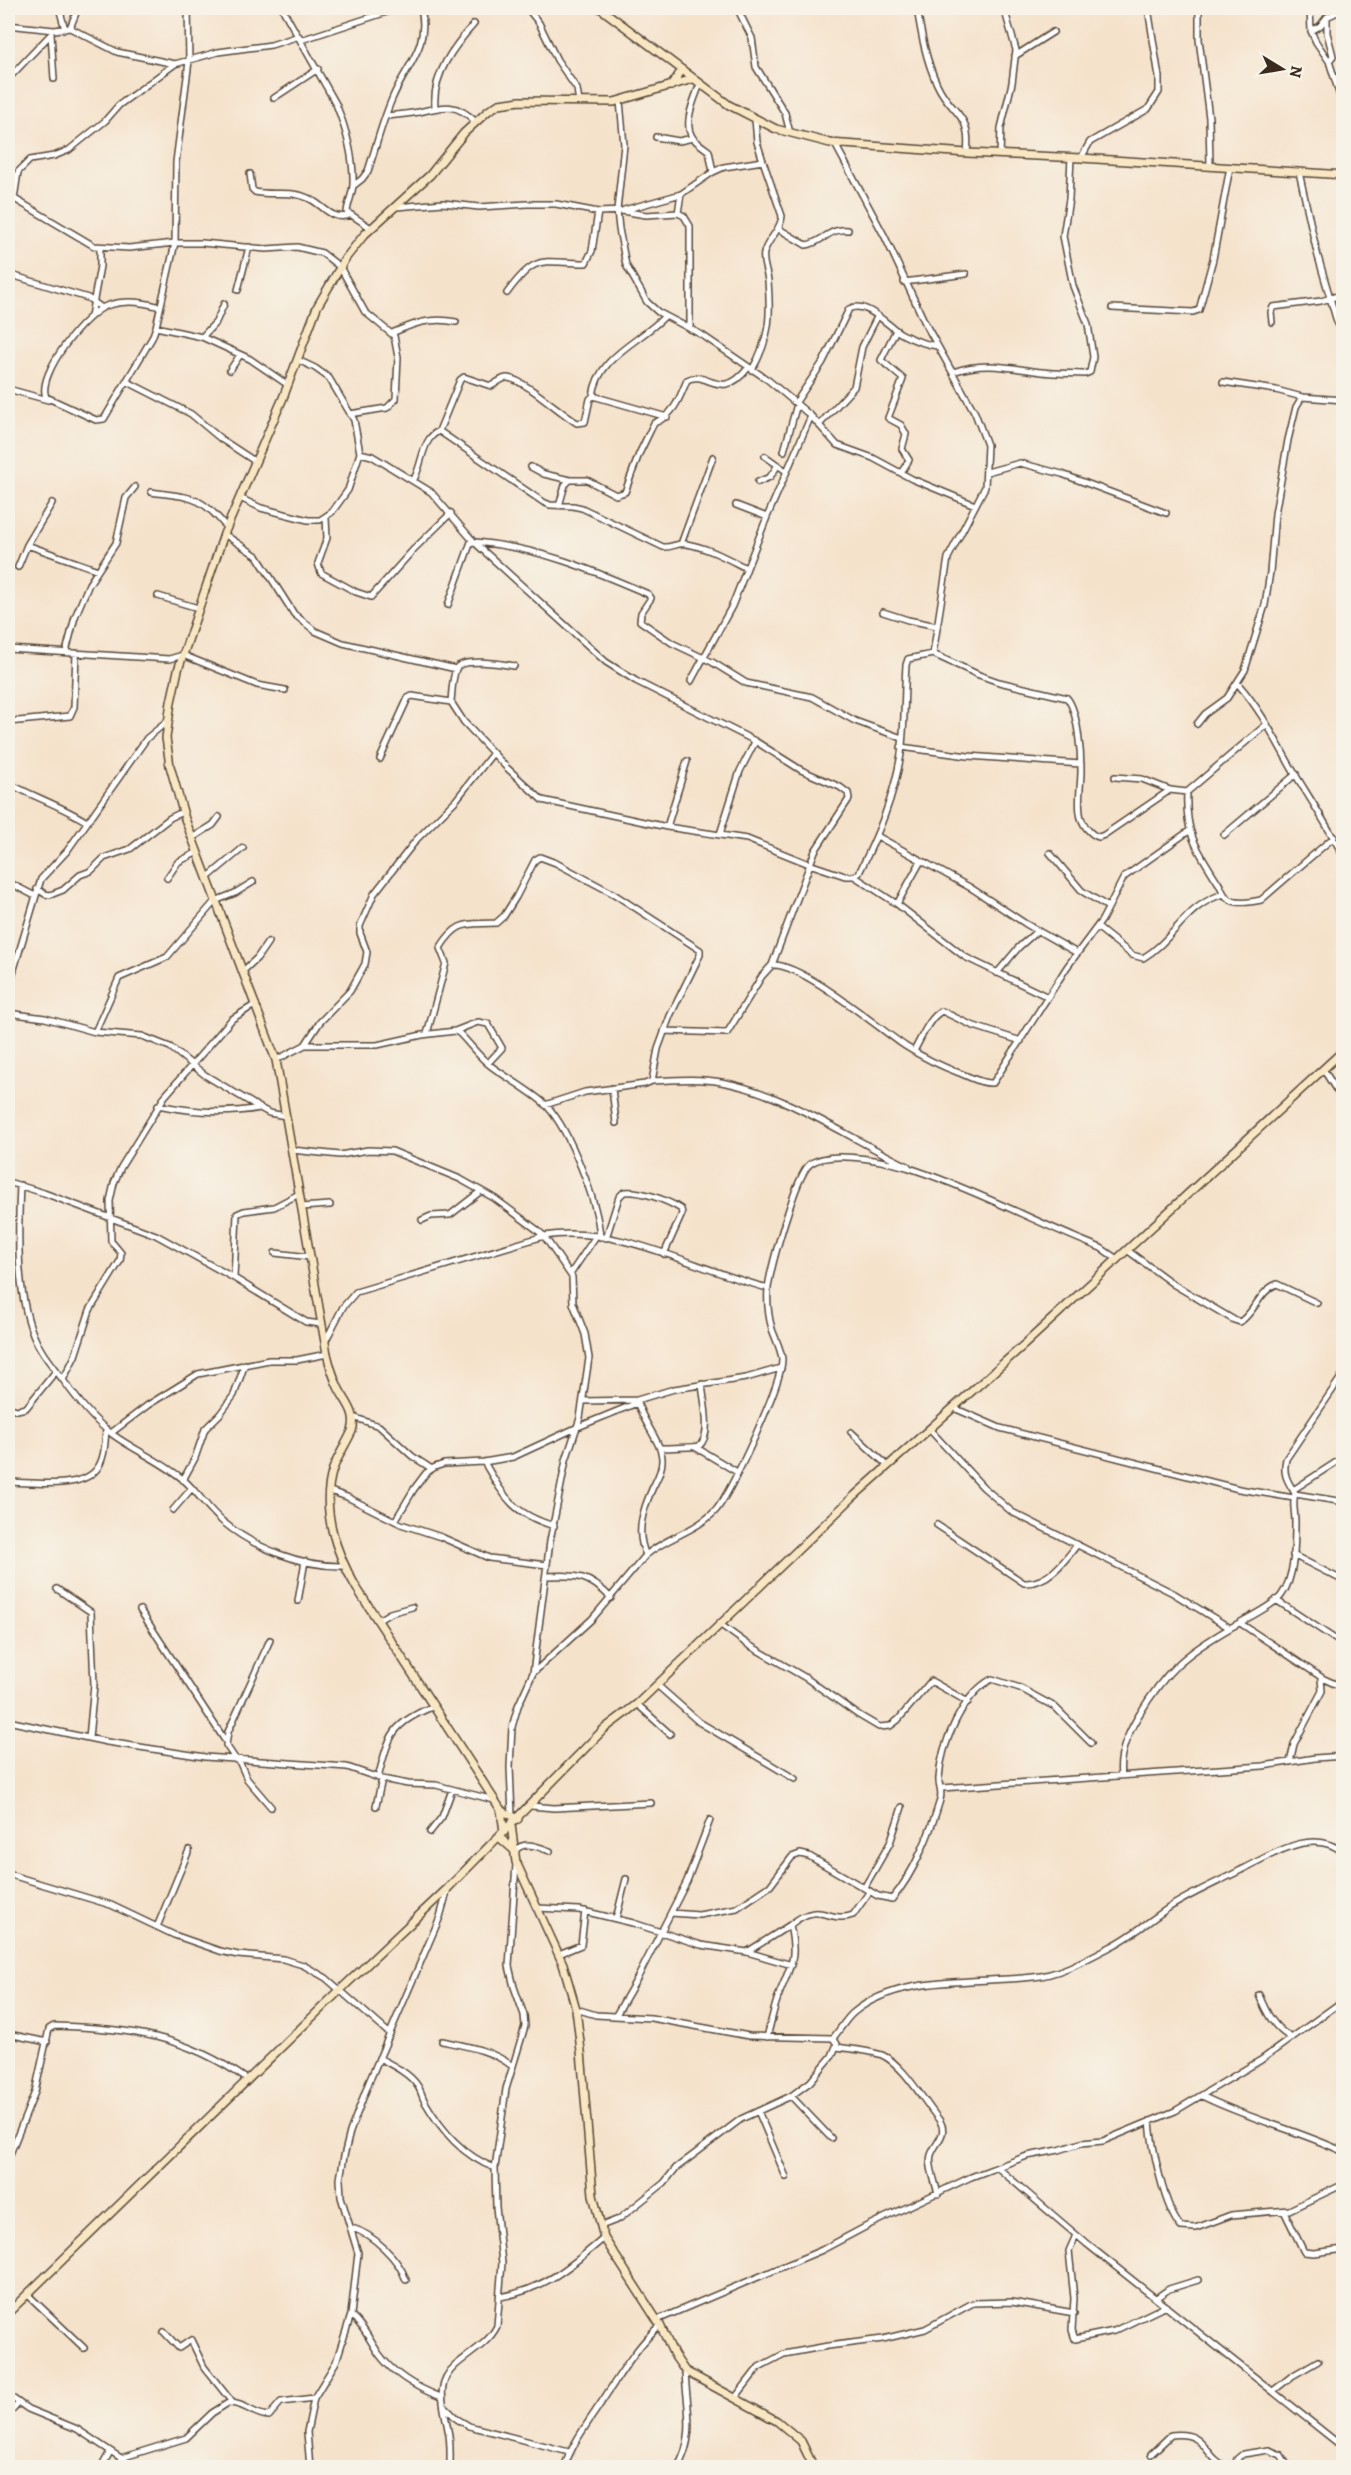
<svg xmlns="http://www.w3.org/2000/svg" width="1351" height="2475" font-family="Alegreya,serif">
<rect width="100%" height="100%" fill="#f7f3e8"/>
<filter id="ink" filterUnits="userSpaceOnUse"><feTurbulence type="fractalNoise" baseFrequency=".0167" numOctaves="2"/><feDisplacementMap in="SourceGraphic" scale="12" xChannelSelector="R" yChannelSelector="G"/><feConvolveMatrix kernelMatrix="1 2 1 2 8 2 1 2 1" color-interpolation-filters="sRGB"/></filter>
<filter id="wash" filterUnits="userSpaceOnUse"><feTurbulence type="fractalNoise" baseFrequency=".008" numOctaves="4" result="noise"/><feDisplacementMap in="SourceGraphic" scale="24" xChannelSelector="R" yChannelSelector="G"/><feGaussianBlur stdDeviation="1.35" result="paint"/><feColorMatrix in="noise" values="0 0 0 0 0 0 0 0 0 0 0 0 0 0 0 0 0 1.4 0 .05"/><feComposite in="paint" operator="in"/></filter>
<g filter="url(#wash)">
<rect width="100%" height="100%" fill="#f5e2cb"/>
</g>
<g filter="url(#ink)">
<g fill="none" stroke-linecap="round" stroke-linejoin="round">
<defs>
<path id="minor" d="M59,8L65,29
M282,8L336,104C346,129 354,157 353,184C353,193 348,202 347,212L371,228
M527,8L539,23L557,60L577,89L579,102
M917,8C921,33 926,61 937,84C951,115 972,112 967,153
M1199,8V39L1209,118L1210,165
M1310,8L1311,31L1316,42L1329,61
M740,14L752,38L756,67L785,113L790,133
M1327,17V33L1333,56L1329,61L1344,109
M8,25L54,30L70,28L117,52L175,64L218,52L271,45L299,36
M70,28L78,8
M1311,31L1320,26L1327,17L1344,9
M51,34L54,79
M301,40L399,8
M1015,56L1053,32
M8,79L51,34
M700,84C695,98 682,124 693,138C697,143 704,147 709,151L713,172
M274,98L318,69
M620,101L624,145L617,210L619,229L626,265L647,302L658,312L702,335L768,380L811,416L837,445L873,458L912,479L975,505
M435,107C432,75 454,46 474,24
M386,116C397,115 408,114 419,112C444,106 456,102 476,122
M656,137L679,141L693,138
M835,144L885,237L926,325L975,413L987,445L985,487L948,558L933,654
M1000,155L1001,128L1012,83L1016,50L1004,8
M1081,158L1090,142L1148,109L1159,92V77L1148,8
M1299,172L1317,253L1344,346
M250,174L252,189L255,192C273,196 291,190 308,198C323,204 331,222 350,215
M353,186L362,179L368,171C376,147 382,122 392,99C406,65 430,48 421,8
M8,195L94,246L129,248L175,243H202L266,249L297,247L322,253L340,267L365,312L394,336L398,357L396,399L387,408L350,414
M8,205L14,199L18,172L30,160L54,156L69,150L105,121L119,105L175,64
M396,207L443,203L479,207L527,204H556L598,212L622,211L646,215L678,213L684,216L690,226V329
M624,210L681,194L713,172L724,167L763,161L757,142L755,119
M678,213L681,194
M779,229L806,245C822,243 830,227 848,230
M8,274L88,298L102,308
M904,282L966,274
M238,290L249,247
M507,293C537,252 541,263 586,263L592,251L598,212
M160,307C143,302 125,300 109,305C86,311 36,375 46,397L96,420L104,419L152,338L156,327L175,243L176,162L189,61L188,8
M1112,308L1193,312L1199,310L1213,259L1230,167
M91,316L100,266V247
M1272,322L1271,312L1273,307L1321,301L1344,294
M156,327L202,337L216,322L224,304
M896,330L881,360L903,379L888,418L901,425L906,434L902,449L909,460L901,473
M392,333C415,323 431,317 456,322
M202,337L250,359L288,385
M230,370L240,355
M752,370C770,338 771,317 768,281C767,272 762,261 764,253C767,239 781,231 782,216L763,161
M953,372C985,361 1009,368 1042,372C1057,374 1071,373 1085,374L1090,372L1093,357L1088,324L1073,286L1063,236L1069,199L1071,157
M126,381L191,414L221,439L256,462
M1223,382L1276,390L1302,397L1344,400
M8,389L48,400
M593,396C598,356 639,343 665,316
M796,402L823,362L849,309C867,300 886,325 902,334C913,340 925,344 937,346
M819,425L854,387L862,347L877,317
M439,431L460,380L464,377L491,386C496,384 502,377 508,378C525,380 560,413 577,423L585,422L590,399L593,396L667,417
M784,451L797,404
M360,453L372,456L431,492L474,542L606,662L636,681L755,741L801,770L840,787L848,793L849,799L815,851L772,965
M765,456L786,471
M531,467L544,474L570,480
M987,472L1020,463L1062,474L1166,513
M413,481C423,465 421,439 439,431L543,502L550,505L573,506L582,508L663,547C672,548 678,542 686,544C707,547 728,559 746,568
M758,482L770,477L778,465
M151,492C191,498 200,494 227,528
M240,498L261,508L308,520H320L332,512L348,490L360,453L354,420L329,378L315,368L298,360
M52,503L27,545L98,570
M736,505L767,517
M559,506L565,485L570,480H587L616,495L625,492L639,454L654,423C674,416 680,397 687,380C707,369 721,403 748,368
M326,518L327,538L318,563L321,573L356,592L371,597L414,549L451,513
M224,534L257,556L294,614L315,631L343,643L456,669
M476,542C540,548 590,569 648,594L651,598L641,613L640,621L672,643L712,662L746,683L812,697L855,721L902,738
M681,544L713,457
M18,567L27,545
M158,596L198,608
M448,605L472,539
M883,612L908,620L937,626
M8,649L169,659L183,655L257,685L285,690
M66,652L75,617L89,584L116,543L126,498L135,487
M514,666C504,664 460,657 456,669C452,679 452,692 451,702L464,722L506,767L542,800L667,827L747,839L809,864L845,876H854L897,904L965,957L1048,997
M691,681L732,606L767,517L811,416
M1238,684C1262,711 1277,743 1295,774C1312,802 1330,829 1344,858
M8,722L70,716L74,707L76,653
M1197,724L1205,714L1227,698L1245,670L1265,605L1270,572L1275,514L1288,440L1296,407L1302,397
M901,747L968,756L1081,764
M380,759L408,698L412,696L451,702
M1115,777L1142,779L1170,790L1187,792L1267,724
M8,783C34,797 62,806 87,822
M1187,792C1185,835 1197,849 1219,884C1222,889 1223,896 1229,899C1237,905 1252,902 1261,900L1334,837
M667,827L687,761
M720,834L740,771L755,742
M1224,835L1296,774
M877,836L971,888L1026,924L1077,953
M192,838L213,825L219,817
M1050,853L1082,891L1108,907
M854,876L859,873C878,835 894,797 901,754C905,725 904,695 906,665L908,659L933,654L979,675L999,682L1067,698C1078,711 1081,753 1081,771C1081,784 1078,799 1080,813C1081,823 1090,835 1099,837L1104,835L1170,790
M167,878L178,862L198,852
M207,878L243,848
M8,882L35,896
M37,889L45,894L50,895L63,890L80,875L91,871L104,858L130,849L170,818L182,812
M897,904L921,861
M1097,927L1132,955L1143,958C1174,940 1186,904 1224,894
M242,972L257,958L268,942
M997,973L1019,947L1037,931
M8,989L41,879L67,851L147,738L168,721
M8,1011L15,1014L45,1018L95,1032L142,1036L170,1047L205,1075L260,1108L269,1113L286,1116
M455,1031L478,1022L488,1024L502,1048L488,1063
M664,1031L727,1033L762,976L772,965C801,962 878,1028 905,1046C922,1057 943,1067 962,1074C972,1078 983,1084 993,1083L1067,967L1102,920L1124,877L1189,831
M95,1032L119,978L167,957L215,901L235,893L253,882
M427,1034L446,963L440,948C458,919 467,925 496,923L504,916L516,897L535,860L540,857L556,863L614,894L700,950V955L670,1016L658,1049L652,1081L645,1084L585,1092L545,1105
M305,1045L320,1022L350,991L365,964L367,952L360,933V926L374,894L417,839L456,800L493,753
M914,1051C921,1039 929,1017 942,1011L971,1025L1021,1041
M276,1060L305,1045H377L422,1035L455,1031L459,1033C470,1044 479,1057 491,1066C507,1078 534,1093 547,1106C570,1131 598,1203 600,1237
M1323,1069L1344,1102
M652,1081C675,1080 698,1078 721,1082C786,1093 848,1138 908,1166
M612,1088L616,1123
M158,1105C191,1112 227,1114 260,1108
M292,1150L340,1155L368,1150L392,1151L460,1179L494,1198L536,1229L544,1236L572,1277L573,1303L585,1334L589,1358L580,1418L566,1460L550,1541L533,1673L518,1706L512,1727L510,1767L512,1816
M8,1182L44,1193L156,1235L234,1278L306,1322L321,1324
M20,1185C18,1231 16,1291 33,1334C40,1352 52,1365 63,1380C77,1399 92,1419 112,1434C135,1451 162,1461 185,1481C198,1493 208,1509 222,1521C254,1548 302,1567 344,1566
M301,1207L330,1205
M422,1220L431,1216L450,1215L481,1191
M606,1238L619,1197L624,1192C640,1190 667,1200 681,1209L682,1214L664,1254
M1127,1250L1173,1284L1234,1320L1240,1322C1255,1312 1260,1290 1277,1284L1317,1303
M275,1253L310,1257
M571,1273L596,1236
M234,1278L237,1214L244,1211L274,1207L299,1194
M325,1342L343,1307L356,1292L544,1236C621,1224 695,1270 768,1288
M63,1380L75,1356L90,1310L120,1261L121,1253L111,1241L110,1201L114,1183L121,1167L165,1096L232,1019L256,1004
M583,1401L637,1400L674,1389L746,1378L781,1368
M637,1401C642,1422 663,1443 662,1461C662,1471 657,1479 653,1487C643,1509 635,1533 646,1555
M8,1407L17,1410L26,1408L56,1371
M954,1408L1000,1428L1239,1489L1294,1498
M353,1417L379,1426L412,1456L432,1469
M930,1430L983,1487L1012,1512L1173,1593L1230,1628
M851,1432L888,1466
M111,1433L148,1405L198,1374L269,1360H297L327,1354
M695,1447L737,1472
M661,1448C666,1448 697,1447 699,1446C713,1435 703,1399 702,1384
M484,1462C505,1498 512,1513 554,1526
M183,1480L195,1458L205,1429L220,1414L234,1395L245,1364
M8,1482C31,1482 79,1490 96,1470C105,1460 105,1442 106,1429
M1293,1490C1286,1479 1283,1472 1286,1459L1344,1373
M330,1491L347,1497L401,1524L441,1537L489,1558L547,1565
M1295,1494L1344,1502
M173,1510L192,1488
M395,1521L414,1489L426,1473L435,1467L444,1464L484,1462L513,1457L578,1427L637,1403
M937,1525L1024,1583C1048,1584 1064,1562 1077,1545
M1293,1555L1344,1581
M546,1576C577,1575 588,1574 611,1598
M57,1589L91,1612L94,1685L89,1738
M1276,1600L1344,1645
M298,1601L305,1561
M140,1610L226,1742
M377,1621L390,1613L412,1607
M1240,1623L1324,1679L1344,1688
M721,1625L747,1644L806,1678L857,1714L879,1727L890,1726L898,1720L931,1681L968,1702
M533,1673L592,1619L646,1555C667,1537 697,1531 716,1510C731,1493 783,1381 782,1359C781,1349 775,1338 772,1329C768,1315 767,1301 768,1288C771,1266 796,1175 810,1164C832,1148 898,1163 921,1172C983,1193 1041,1225 1101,1248L1117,1259
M657,1685L699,1722L795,1779
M637,1704L670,1734
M8,1721L107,1742L205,1757L347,1767L382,1779L408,1784L436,1785L494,1800
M236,1760L226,1745L228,1732L270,1640
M239,1761L247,1779L271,1807
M1290,1762L1294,1744L1322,1691L1321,1678
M1121,1775C1118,1754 1128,1733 1139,1715C1166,1670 1185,1654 1230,1628C1242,1621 1273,1606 1281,1596C1295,1578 1295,1544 1295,1521C1295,1512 1292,1502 1295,1494L1293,1490L1344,1457
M378,1778C389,1737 390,1724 432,1707
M942,1788L1263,1766L1315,1758L1344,1756
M376,1806L382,1779
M531,1806L554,1808L651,1803
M430,1832L442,1817L452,1790
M515,1851C524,1840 539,1847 550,1851
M8,1874L111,1905L174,1935L220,1951L238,1955L283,1959L303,1965L326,1978L390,2034
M864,1888L890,1843L902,1807
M537,1908L579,1910L633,1923L701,1945L747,1952L792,1965
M671,1913L699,1915L737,1908L770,1886L792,1857L800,1854L809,1856L878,1896L892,1899C914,1874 931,1831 940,1800C943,1790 938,1786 939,1778C941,1745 962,1695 992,1679L1020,1688L1055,1707L1091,1743
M616,1919L626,1879
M157,1927L189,1850
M747,1952L790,1925
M559,1954L581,1945L585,1911
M1259,1995C1266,2012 1274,2029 1292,2038
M576,2009L596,2015L651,2018L749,2036L833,2038L837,2044L832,2056L810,2082L791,2096L741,2119L676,2168L664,2183L619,2219L601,2226
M616,2015L638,1977L687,1881L710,1820
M8,2034L47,2042
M767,2037C771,2023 774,2006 780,1992C792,1962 797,1959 790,1925C821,1899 827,1924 853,1915L870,1891
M833,2038C840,2030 845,2020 853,2013C899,1974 977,1984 1033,1977C1059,1975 1087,1959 1110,1947C1131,1937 1150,1920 1170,1907C1192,1893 1216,1883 1239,1871C1268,1857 1313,1825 1344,1853
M442,2041C466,2046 492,2050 512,2066
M836,2047C850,2049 868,2050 882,2055C903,2064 925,2103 940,2121C948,2135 936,2141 931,2155C928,2165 936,2184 938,2194
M379,2058C392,2065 409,2073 417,2085C421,2090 422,2097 425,2102C442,2131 463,2156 495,2168
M791,2096L831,2138
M1202,2096C1248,2119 1298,2130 1344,2152
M758,2111L786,2177
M1150,2121C1152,2148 1164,2208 1181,2227L1196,2228L1231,2215L1289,2210L1344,2184
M8,2159L35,2092L49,2029L54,2026C129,2028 185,2035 248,2080
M998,2168L1087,2244L1344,2448
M1284,2211L1304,2252L1314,2253L1344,2249
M352,2228C373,2234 399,2259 406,2280
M1076,2235L1069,2251L1074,2298L1072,2330L1075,2339L1114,2331L1166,2306
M27,2294L84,2348
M500,2297C545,2289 570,2267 604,2238
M1156,2298L1169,2289L1198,2280
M657,2320L822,2250L869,2225L971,2177L1027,2156L1059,2150L1081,2143L1103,2141L1175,2111L1261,2060L1344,2000
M164,2332L179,2348L191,2340L204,2367L232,2402
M1273,2391L1292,2376L1318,2361
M8,2395L28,2409L77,2429L136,2468
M441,2397C417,2388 394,2375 379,2354C368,2338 366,2329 351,2315L358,2253L341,2197L340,2179L344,2156L350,2132L369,2082L440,1917L448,1888
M735,2398L759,2367L784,2354L828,2346L883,2339L925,2329L973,2303L1012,2302L1074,2313
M445,2407L457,2419L469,2426L569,2452
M8,2415L18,2404
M1151,2454L1171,2435C1208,2431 1201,2455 1228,2468
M121,2458L186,2438L212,2413L228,2403C244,2402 254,2416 269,2416L281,2402L314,2398
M101,2468L110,2452
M310,2468L307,2432L314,2398L336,2362L351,2315
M450,2468C450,2455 451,2442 448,2430C444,2405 434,2384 456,2365C470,2353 489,2343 497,2326L502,2263L496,2207L495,2168L506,2089L525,2026L524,2015L514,1987L509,1966L516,1864
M564,2468C572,2444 587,2424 601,2403C619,2376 636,2347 660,2325
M677,2468C697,2436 686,2405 685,2371
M1234,2468L1237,2459L1243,2454L1269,2450L1281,2455L1289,2468"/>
<path id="secondary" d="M600,8L729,105L776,129L830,143L967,153L1081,158L1344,175
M671,86L682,70
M501,1810L518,1819
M511,1825L516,1862L563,1964L576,2009L581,2051L593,2195L604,2238L660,2325L674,2355L685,2371L777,2421L801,2441L814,2468
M504,1832L501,1810L356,1587C336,1553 320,1509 333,1469C338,1456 346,1444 352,1431C358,1412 345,1402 338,1387C333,1376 330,1366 327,1354L276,1060L185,819L170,766L166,738L171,702L178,670L224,534L283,398L317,307L345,259L364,235L430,175L464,133L488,111L499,104L520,101L614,102L693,79
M499,1837L515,1851
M8,2313L340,1990L448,1888L604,1729L637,1704L853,1497L1026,1343L1344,1050"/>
</defs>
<!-- minor casing -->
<use href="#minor" stroke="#574638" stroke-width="8"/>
<!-- secondary casing -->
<use href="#secondary" stroke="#574638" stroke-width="10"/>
<!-- minor -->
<use href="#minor" stroke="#fff" stroke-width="5"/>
<!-- secondary -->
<use href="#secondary" stroke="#f9e7c3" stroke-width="7"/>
</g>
</g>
<!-- margin -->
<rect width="1351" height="2475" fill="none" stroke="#f7f3e8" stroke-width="30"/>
<!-- north arrow -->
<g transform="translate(1282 69) rotate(101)" stroke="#f7f3e8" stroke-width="4.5" paint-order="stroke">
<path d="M0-4.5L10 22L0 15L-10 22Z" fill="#3b2a1e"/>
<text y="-9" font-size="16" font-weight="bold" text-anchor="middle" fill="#3b2a1e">N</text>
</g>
</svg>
